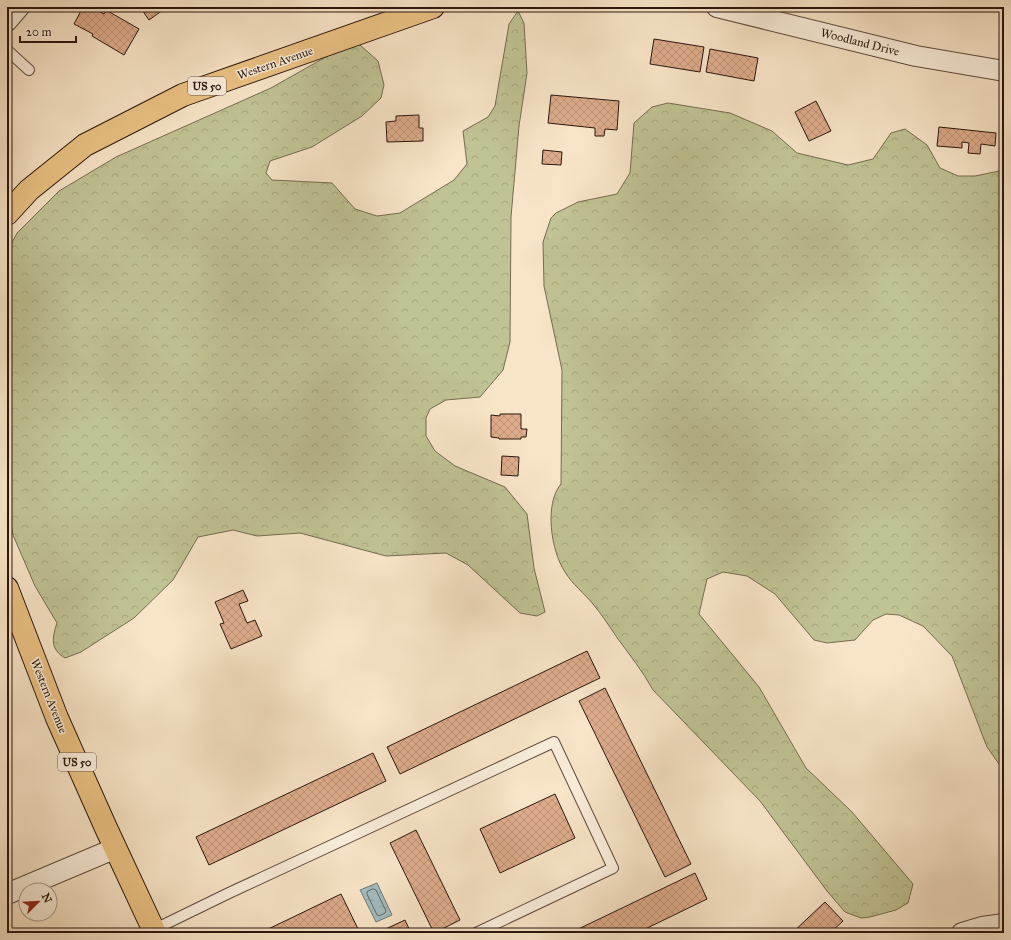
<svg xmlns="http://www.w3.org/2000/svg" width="1011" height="940" font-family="'IM FELL Great Primer',serif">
<defs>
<pattern id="forest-crowns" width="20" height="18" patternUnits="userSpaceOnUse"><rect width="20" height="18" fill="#c0c394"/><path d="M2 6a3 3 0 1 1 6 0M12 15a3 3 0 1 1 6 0" fill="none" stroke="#a5a77e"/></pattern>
<pattern id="water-ripples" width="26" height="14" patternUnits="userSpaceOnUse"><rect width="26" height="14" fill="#a2bcc0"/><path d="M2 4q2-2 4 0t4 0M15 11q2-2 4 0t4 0" fill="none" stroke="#8ca1a4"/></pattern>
<pattern id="building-cross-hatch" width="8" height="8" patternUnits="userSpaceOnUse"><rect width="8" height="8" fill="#deac8b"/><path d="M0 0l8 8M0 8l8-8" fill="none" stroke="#bf9377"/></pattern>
</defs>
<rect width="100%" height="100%" fill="#f8e5c8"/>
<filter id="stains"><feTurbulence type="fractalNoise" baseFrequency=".005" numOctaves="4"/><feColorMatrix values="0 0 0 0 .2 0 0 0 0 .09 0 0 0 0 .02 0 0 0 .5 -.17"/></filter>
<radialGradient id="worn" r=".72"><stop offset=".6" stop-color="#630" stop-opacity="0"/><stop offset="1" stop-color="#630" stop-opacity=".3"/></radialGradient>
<!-- forest -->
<path fill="url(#forest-crowns)" stroke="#756c51" d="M518,11L524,23L527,73L519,126L511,217L510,342L503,370L480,397L446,400L430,409L426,418V436L435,451L455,466L505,487L527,514L534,568L545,612L537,616L520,613L468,565L446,553L386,556L300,533L257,536L233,530L198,537L173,580L134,618L81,652L65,658C50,649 52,638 57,623L35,586L13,535L7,503V252L17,233L59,191L116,157L271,88L347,45H360L378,61L384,85L381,98L362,116L312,147L270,161L266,173L272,180L332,183L355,209L377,216L400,213L454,180L467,164L463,131L488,117L495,106L509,24Z
M668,103L730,113L772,131L797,153L848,165L873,159L891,133L905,129L927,145L940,168L958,176H975L1004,170V771L987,747L952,656L923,626L899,615L886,614L873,620L855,640L827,643L814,640L775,594L747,576L723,572L707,579L699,614L759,687L806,768L852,812L913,884L908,903L896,910L870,917L861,918L845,912L827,891L760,801L653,690C643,672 630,655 618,639C610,627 602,615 593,604C584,593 572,584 565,572C551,551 544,504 561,484L562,370L544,286L543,242L551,218L556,213L578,202L617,194L630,173L634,123L652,107Z"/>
<!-- water -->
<path fill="url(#water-ripples)" stroke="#727a79" d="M377,883L392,915L376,922L360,890Z"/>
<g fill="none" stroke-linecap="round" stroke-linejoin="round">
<!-- shore -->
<path stroke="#666967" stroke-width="1" d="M373,889L376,890L386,911L385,913L379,916L377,915L367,894V892Z"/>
</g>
<!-- building -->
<path fill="url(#building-cross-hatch)" stroke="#2a160e" d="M83,7H92L104,14L106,10L139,29L124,55L92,36L93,34L74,24Z
M140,7H167L149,20Z
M654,39L704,47L700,72L650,64Z
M710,49L758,58L754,81L706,72Z
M551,95L619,101L617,130L605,129L604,136H595V128L548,123Z
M816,101L831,131L809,141L795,112Z
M419,115V128H423V141L387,142L386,122L396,121V116Z
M939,127L996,133L995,146L981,144L980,154L968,153L969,143L962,142V148L937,146Z
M543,150L562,152L561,165L542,164Z
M500,414H521V429H527L526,437H521V439H499V438L491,437V415L500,416Z
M502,456L519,457L518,476L501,475Z
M243,590L248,601L239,604L247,623L255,620L262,636L231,649L220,624L224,623L215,602Z
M587,651L600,678L400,774L387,747Z
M605,688L691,864L665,877L579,701Z
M373,753L386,781L209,865L196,837Z
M555,794L575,838L500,873L480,829Z
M416,830L460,920L434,933L390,843Z
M695,873L707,899L637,933H570Z
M341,894L360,933H260Z
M825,902L843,921L830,933H792Z
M405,920L411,933H377Z"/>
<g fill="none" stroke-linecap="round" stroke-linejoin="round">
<defs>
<path id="lane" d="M7,50L29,70
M153,930L229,893L554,742L613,868L476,933"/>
<path id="street" d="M717,7L916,56L1004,71
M7,21L19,7
M7,894L116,848
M962,933L982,927L1004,924"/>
<path id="primary" d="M7,214L29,190L85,145L183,95L433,7
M7,588L57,718L106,828L155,933"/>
</defs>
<!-- lane casing -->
<use href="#lane" stroke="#5e4a3c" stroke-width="12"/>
<!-- street casing -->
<use href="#street" stroke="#5e4a3c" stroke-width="22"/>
<!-- primary casing -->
<use href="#primary" stroke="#2a160e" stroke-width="24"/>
<!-- lane -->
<use href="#lane" stroke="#faeedb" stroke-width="10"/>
<!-- street -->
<use href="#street" stroke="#faeedb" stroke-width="20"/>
<!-- primary -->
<use href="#primary" stroke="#ecc284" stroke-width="22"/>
</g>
<g text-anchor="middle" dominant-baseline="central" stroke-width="3" stroke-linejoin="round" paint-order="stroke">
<!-- shield labels -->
<g fill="#faeedb" stroke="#68574c" stroke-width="1">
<rect x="188" y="77" width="38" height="18" rx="3"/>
<rect x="58" y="753" width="38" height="18" rx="3"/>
</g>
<g font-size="11" font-weight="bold" fill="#2a160e">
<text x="207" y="86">US 50</text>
<text x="77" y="762">US 50</text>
</g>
<!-- street labels -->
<g font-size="12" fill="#2a160e" stroke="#faeedb">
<text transform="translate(860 42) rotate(14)">Woodland Drive</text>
<text transform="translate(275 63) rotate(-19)">Western Avenue</text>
<text transform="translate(49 696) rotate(68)">Western Avenue</text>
</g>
</g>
<!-- margin -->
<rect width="1011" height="940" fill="none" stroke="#f8e5c8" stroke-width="24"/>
<rect x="8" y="8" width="995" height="924" fill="none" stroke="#2a160e" stroke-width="2"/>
<rect x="12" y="12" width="987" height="916" fill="none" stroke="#2a160e"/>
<!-- north arrow -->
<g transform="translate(38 902) rotate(66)"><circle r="19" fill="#faeedb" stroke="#a79889"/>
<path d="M0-3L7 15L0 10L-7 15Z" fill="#8f2418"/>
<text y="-6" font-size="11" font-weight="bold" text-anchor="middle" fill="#2a160e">N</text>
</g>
<!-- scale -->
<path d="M20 36v6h56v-6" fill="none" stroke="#2a160e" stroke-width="2"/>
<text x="26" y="36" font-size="12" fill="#2a160e" stroke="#faeedb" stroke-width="3" paint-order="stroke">20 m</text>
<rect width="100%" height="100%" filter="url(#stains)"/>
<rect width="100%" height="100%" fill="url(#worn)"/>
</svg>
